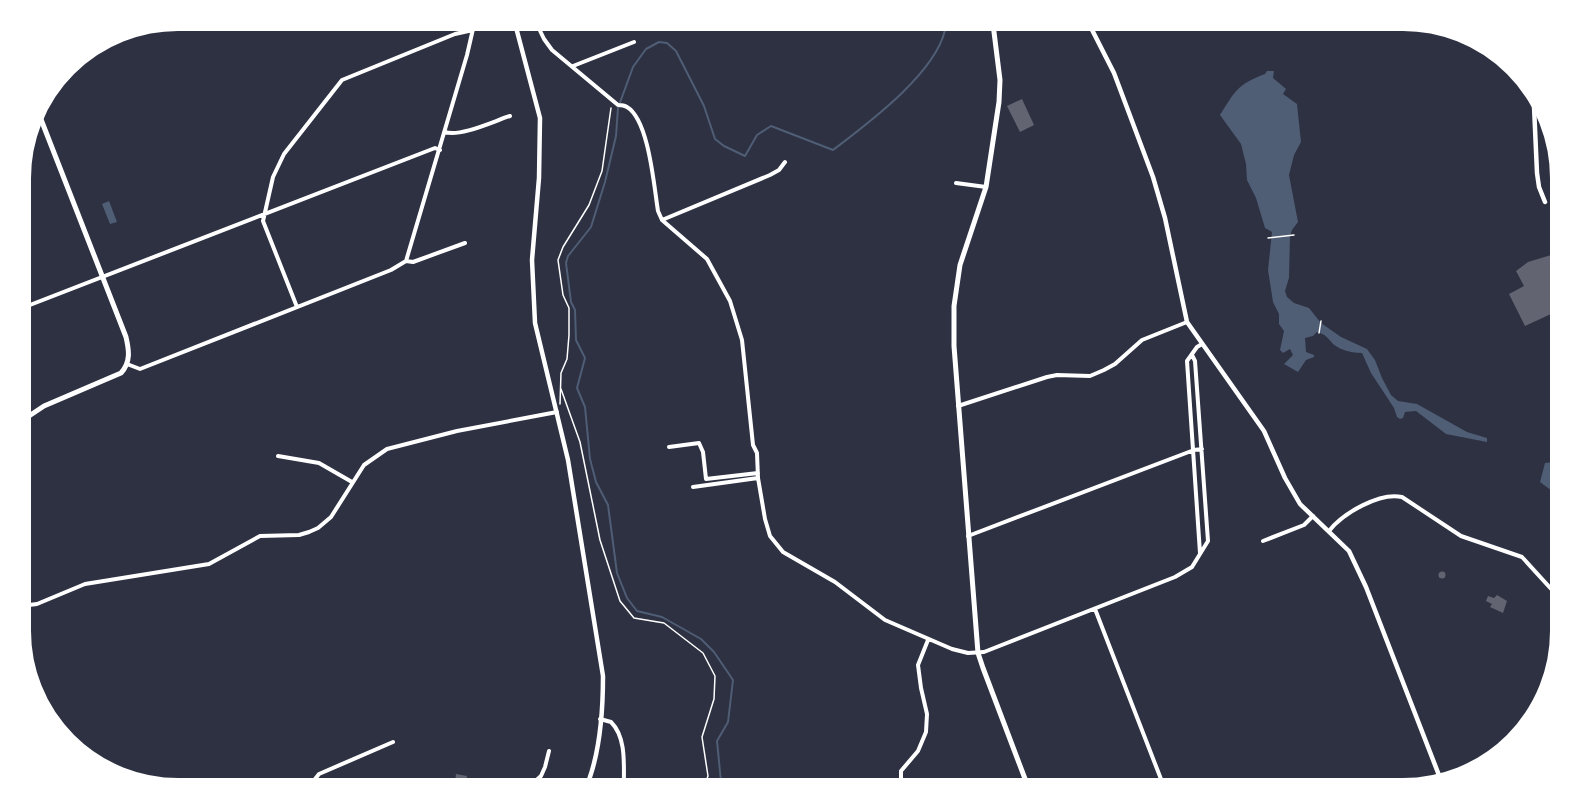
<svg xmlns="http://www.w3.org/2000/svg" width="1581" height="809" font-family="Georgia,serif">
<rect width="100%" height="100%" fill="#2d3142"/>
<!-- water -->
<path fill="#4f5d75" d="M1267,71H1274L1273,78L1286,89L1283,94L1297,104L1301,142L1294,155L1289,175L1298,222L1292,230L1290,236L1289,278L1285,291L1287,297L1294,303L1309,308L1321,323L1341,337L1367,349L1375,360L1382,378L1391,395L1398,401L1417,404L1467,432L1487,438V442L1446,434L1416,411L1405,412L1403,418L1400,419L1397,417L1394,408L1371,373L1362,353C1352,353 1340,350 1333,344C1328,338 1325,334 1317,332L1313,336L1305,338L1306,352L1314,355V357L1306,360L1298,372L1284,364L1293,355L1290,349L1283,353L1280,350L1284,331L1279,324V314L1273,302L1268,270L1272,232L1265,228L1256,198L1247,180L1246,164L1241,144L1220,115C1235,91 1238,84 1265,74Z
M109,201L117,222L110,224L102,204Z
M1564,461V494L1563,495L1552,491L1540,482L1545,463Z"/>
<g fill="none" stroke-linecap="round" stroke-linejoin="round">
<!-- stream -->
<path stroke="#4f5d75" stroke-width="2" d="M722,792L717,741L728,722L733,680L714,652L701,639L662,617L637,611L627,598L617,573L608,505L596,482L590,459L585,407L577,388L585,358L576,340L575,310L571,302L566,263L568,256L591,227L605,182L616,136L618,108L633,67L646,49L659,42L667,43L676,51L704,106L715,139L724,146L745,156L757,135L771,126L833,150C867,124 935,74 945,30C946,25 944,21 942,16"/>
</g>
<!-- building -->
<path fill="#626471" d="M1459,30L1475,33L1476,38L1464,43Z
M1022,99L1034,125L1020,132L1007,106Z
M1561,252L1563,258L1564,308L1525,326L1509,294L1524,286L1516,271L1528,262Z
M1438.5 575a3.5 3.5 0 1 1 7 0a3.5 3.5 0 1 1-7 0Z
M1497,595L1507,601L1503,613L1490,607L1492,604L1486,601L1488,596L1494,598Z
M1564,632L1562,642L1561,645L1557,642Z
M1545,682L1551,686L1545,695L1539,689L1541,685Z
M1535,698L1545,706L1541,710L1532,702Z
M456,774L467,776L464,791L454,789Z"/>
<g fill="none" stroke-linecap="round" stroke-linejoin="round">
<!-- path -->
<path stroke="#fff" stroke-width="1.5" d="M1268,238L1294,235
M1319,333L1321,321
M561,389L580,442L600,540L620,601L634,618L664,623L703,653L715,676L714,699L702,737L708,776L702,792
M560,404L561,373L567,359L569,335V308L563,295L558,260L563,247L589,205L602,171L611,108"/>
<!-- minor -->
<path stroke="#fff" stroke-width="4" d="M533,16L544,39L552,50L618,105C621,105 624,105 627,107C649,120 654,187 658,211L662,220L707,259L730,301L742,340L753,445L757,453L758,478L765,519L770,536L783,552L835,582L885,620L952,649L968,653L984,652L1175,577L1192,567L1208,541L1195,361L1192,355
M573,66L634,42
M46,89C60,84 65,82 69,68
M445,132C461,137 494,121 510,116
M956,183L986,187
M662,220L770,175L779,170L785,162
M406,261L467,55L476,16
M297,307L263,221L273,177L284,154L342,80L455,34L473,30
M17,310L435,148L440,150
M127,364L140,369L391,270L406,261L413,262L465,243
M958,406L1047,377L1057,375L1090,376L1104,370L1115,364L1142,340L1187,322
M669,447L699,443L703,452L706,479L758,473
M278,456L319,463L352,482
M693,487L758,478
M1329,531C1343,513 1380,492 1402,497L1461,536L1522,557L1564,603
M968,536L1194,450L1202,449
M1263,541L1304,525L1313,516
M1200,553L1187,361L1197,347L1202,344
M18,602L29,605L37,604L85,584L209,564L260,536L299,535L309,532L318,528L331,517L364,465L387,449L457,431L557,412
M1095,609L1166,792
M600,719L611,722C628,739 623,770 624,792
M309,792L308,788L319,774L393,742
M523,792L541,776L545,767L549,751
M904,792L901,783V771L918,751L926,732L927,714L921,688L918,665L928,640"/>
<!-- tertiary -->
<path stroke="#fff" stroke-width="4.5" d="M513,16L540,118L539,178L532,260L535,323L568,460L603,676C603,712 599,760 584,792
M1085,16L1114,73L1153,177L1165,218L1187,322L1264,431L1285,478L1300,504L1349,551L1366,587L1442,783
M1533,84L1537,173L1539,187L1545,202"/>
<!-- secondary -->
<path stroke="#fff" stroke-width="5" d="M992,16L1000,80L999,102L986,187L960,265L954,306V346L978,653L983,668L1030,792
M17,436L29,416L44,406L121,373C131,362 129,350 126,337L35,104"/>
</g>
<!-- crop -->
<path d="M0 0H1581V809H0ZM178 27H1403A151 151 0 0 1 1554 178V631A151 151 0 0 1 1403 782H178A151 151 0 0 1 27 631V178A151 151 0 0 1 178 27Z" fill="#fff" fill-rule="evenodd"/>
<path fill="none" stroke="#fff" stroke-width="8" d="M178 27H1403A151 151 0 0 1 1554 178V631A151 151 0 0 1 1403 782H178A151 151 0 0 1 27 631V178A151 151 0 0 1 178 27Z"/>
</svg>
